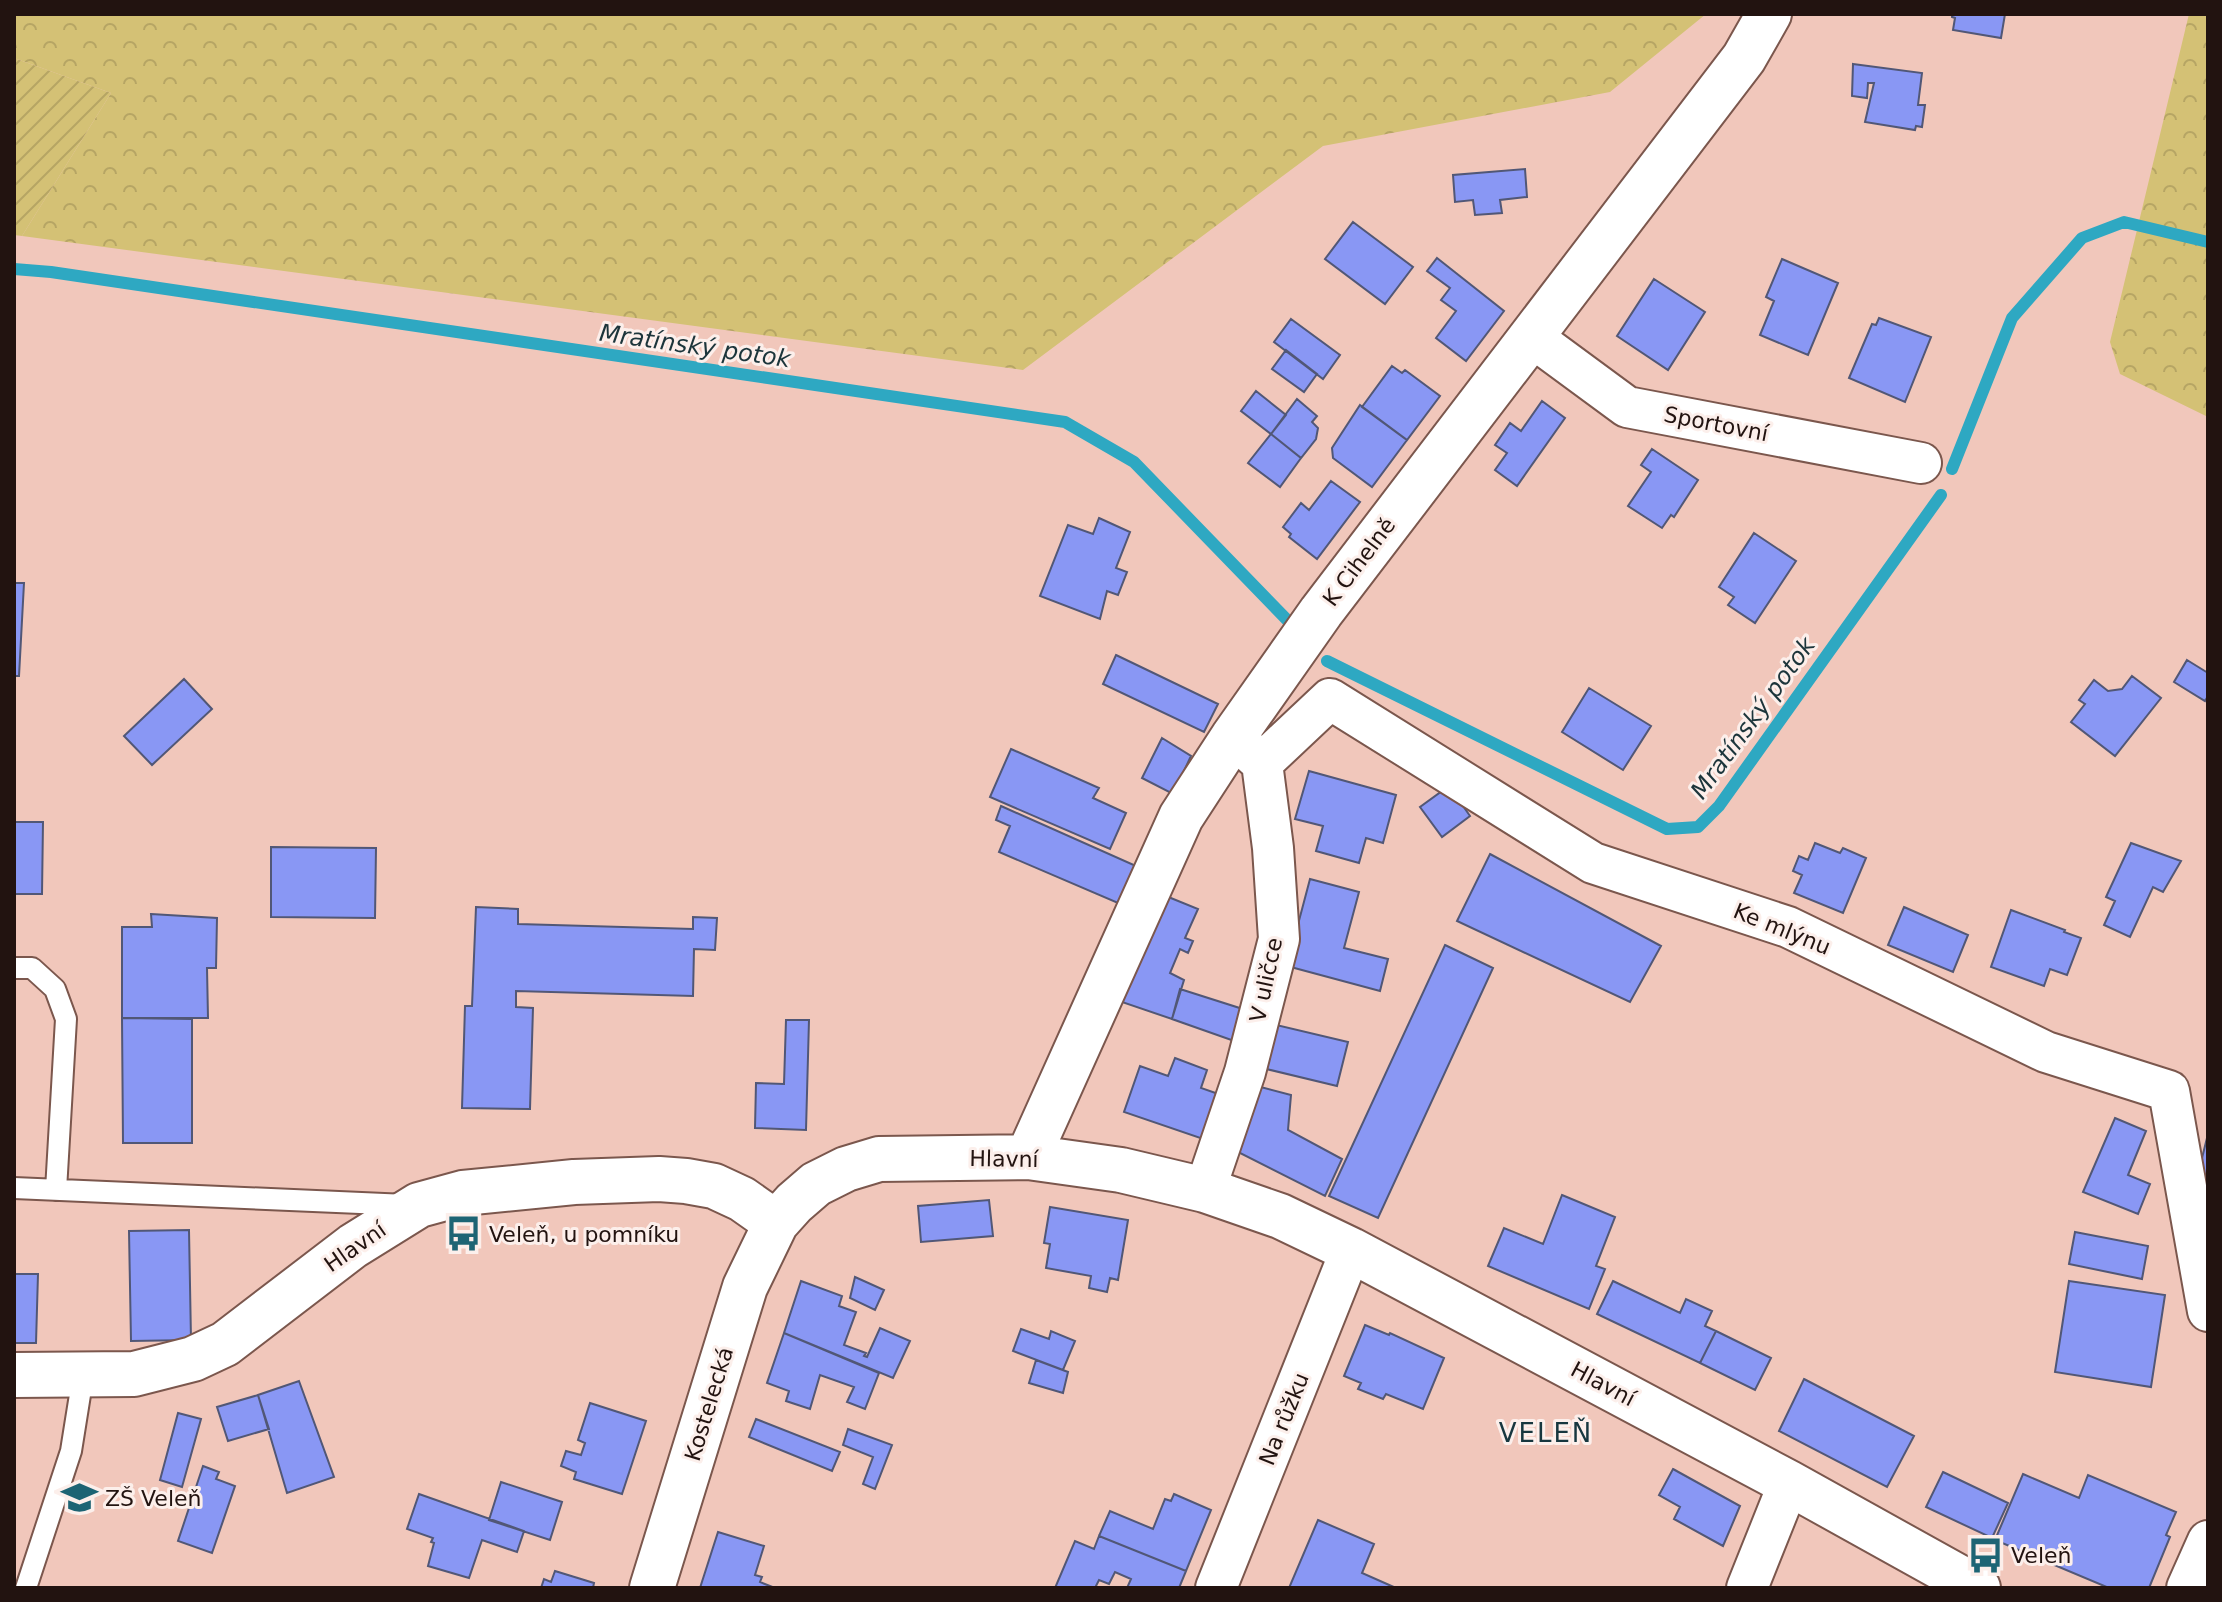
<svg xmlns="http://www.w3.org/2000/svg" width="2222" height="1602" font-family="'DejaVu Sans',sans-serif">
<defs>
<pattern id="forest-crowns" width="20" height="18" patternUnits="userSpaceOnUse" patternTransform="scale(2)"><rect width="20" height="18" fill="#d4c175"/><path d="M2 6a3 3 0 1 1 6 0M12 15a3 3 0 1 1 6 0" fill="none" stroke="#b6a564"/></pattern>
<pattern id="garden-furrows" width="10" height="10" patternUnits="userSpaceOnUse" patternTransform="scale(2)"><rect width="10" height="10" fill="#d4c175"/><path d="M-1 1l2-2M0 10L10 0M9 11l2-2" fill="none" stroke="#b6a564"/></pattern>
</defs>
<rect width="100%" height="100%" fill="#f1c7bb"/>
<!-- forest -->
<path fill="url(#forest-crowns)" d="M14,14H1706L1610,92L1323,146L1023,370L22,236L111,93L14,58Z
M2189,14H2208V417L2120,374L2110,342Z"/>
<!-- garden -->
<path fill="url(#garden-furrows)" d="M14,58L111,93L22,236L14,235Z"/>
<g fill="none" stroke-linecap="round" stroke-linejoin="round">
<!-- stream -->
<path stroke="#2ea8c2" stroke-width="12" d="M14,269L51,272L1065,422L1134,462L1293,626
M1952,469L2012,318L2082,238L2124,222L2208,242
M1327,661L1667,829L1698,827L1719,806L1941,495"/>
</g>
<!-- building -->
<path fill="#8997f4" stroke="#515776" stroke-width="2" d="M1952,14H2005L2001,38L1953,30L1955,18L1952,17Z
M1853,64L1922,73L1918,105H1925L1922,127L1916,126L1915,130L1865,122L1874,83H1868L1867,98L1852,96Z
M1525,169L1527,197L1500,200L1502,213L1475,215L1473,200L1455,202L1453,175Z
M1353,222L1413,267L1385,304L1325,259Z
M1437,258L1504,311L1466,361L1436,338L1456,311L1441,300L1450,288L1427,271Z
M1782,259L1838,283L1808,355L1760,335L1774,301L1766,297Z
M1654,279L1705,312L1668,370L1617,336Z
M1879,318L1931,337L1905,402L1849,378L1872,324L1876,325Z
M1291,319L1340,355L1323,379L1274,342Z
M1286,350L1317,374L1304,392L1272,369Z
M1392,366L1402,373L1405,370L1440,396L1407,440L1362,407Z
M1256,391L1286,415L1271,434L1241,411Z
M1297,399L1317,416L1312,422L1318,428L1316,439L1301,458L1271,434Z
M1542,401L1565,418L1517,486L1495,470L1507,453L1495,445L1510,423L1521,431Z
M1360,405L1407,440L1372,487L1333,458L1332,448Z
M1271,434L1301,458L1280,487L1248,463Z
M1652,449L1698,480L1674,517L1671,515L1662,528L1628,506L1651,472L1641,465Z
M1331,481L1360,502L1317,559L1289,537L1291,534L1283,527L1301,503L1309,510Z
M1099,518L1130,532L1116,568L1127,572L1118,595L1107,591L1100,619L1040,596L1068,525L1093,534Z
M1754,533L1796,561L1755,623L1728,605L1734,597L1719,587Z
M14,583H24L19,676H14Z
M1116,655L1218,704L1204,732L1103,684Z
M2187,660L2208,673V696L2205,701L2174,682Z
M2132,676L2161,698L2115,756L2071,722L2085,704L2079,700L2094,680L2108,691L2122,689Z
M184,679L212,709L152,765L124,736Z
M1589,688L1651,726L1623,770L1562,732Z
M1162,738L1191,756L1173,794L1142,778Z
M1011,749L1099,788L1093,798L1126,813L1110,849L990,797Z
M1309,771L1396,795L1383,843L1366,838L1359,863L1316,851L1323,826L1295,819Z
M1449,786L1470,816L1442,837L1420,807Z
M1001,806L1136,866L1118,903L999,852L1010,826L996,820Z
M14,822H43L42,894H14Z
M1815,843L1840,853L1843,848L1866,858L1843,913L1794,893L1802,875L1793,871L1799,856L1808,860Z
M2131,843L2181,861L2163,892L2153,887L2130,937L2104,925L2115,901L2106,897Z
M271,847L376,848L375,918L271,917Z
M1490,854L1661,946L1630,1002L1457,921Z
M1310,879L1359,892L1344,948L1388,959L1380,991L1287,966Z
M1161,894L1198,909L1185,938L1193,941L1188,953L1180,949L1170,973L1184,980L1172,1019L1116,1000Z
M476,907L518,909V924L693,929V917L717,918L715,950L694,949L693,996L516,991V1007L533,1008L530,1109L462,1108L465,1006H472Z
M1904,907L1968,935L1953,972L1888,945Z
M2011,910L2065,930L2064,932L2081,938L2067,975L2050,969L2044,986L1991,967Z
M151,914L217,918L216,968H207L208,1018H122V927H152Z
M1445,945L1493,968L1378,1218L1329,1196Z
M1180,989L1249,1011L1237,1042L1172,1019Z
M122,1018L192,1019V1143H123Z
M786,1020H809L806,1130L755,1128L756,1083L784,1084Z
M1268,1023L1348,1042L1337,1086L1258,1067Z
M1175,1058L1207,1070L1201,1088L1224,1096L1212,1142L1124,1112L1140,1066L1168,1076Z
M1253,1085L1291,1095L1288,1130L1342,1159L1325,1196L1236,1151Z
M2115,1118L2146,1131L2128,1175L2150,1184L2138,1214L2083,1192Z
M2207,1138L2208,1139V1181L2197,1178Z
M1562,1195L1615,1217L1596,1266L1605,1269L1589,1309L1488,1266L1504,1228L1543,1244Z
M989,1200L993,1236L921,1242L918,1206Z
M1050,1207L1128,1220L1118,1280L1110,1278L1107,1292L1089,1288L1091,1276L1046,1268L1050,1244L1044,1243Z
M189,1230L191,1340L131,1341L129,1231Z
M2075,1232L2148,1246L2142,1279L2069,1264Z
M14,1274H38L36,1343H14Z
M855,1277L884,1290L875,1310L850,1298Z
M801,1281L842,1296L839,1306L856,1312L844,1345L866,1353L864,1356L867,1357L880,1328L910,1341L893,1378L784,1333Z
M1613,1281L1680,1313L1686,1299L1712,1311L1705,1326L1716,1331L1700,1363L1597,1314Z
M2069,1281L2165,1295L2151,1387L2055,1372Z
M1365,1325L1389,1335L1390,1333L1444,1358L1423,1409L1386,1394L1383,1399L1358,1389L1361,1383L1344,1376Z
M1021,1329L1049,1339L1051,1331L1075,1341L1063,1370L1013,1351Z
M1716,1331L1771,1358L1755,1390L1700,1363Z
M784,1333L879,1373L865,1409L847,1402L854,1387L820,1375L810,1409L786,1401L789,1391L767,1383Z
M1036,1360L1068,1372L1063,1393L1029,1383Z
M1804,1379L1914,1436L1887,1487L1779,1431Z
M299,1381L334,1477L287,1493L258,1395Z
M258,1395L269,1429L228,1441L217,1407Z
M590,1403L646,1421L622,1494L574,1479L576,1472L561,1466L566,1451L581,1455L585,1443L578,1440Z
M178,1413L201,1419L182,1487L160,1480Z
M756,1419L840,1452L832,1471L749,1437Z
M848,1429L892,1445L875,1489L863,1484L873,1457L843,1445Z
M203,1466L219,1472L216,1479L235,1486L212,1553L178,1541Z
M1673,1469L1740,1506L1723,1546L1674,1519L1680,1507L1659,1495Z
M1943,1472L2008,1503L1992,1538L1926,1507Z
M2023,1474L2079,1498L2088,1475L2176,1512L2166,1535L2170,1537L2149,1588H2109L1995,1540Z
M501,1482L562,1502L550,1540L489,1520Z
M419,1494L524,1531L517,1552L482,1540L469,1578L428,1566L434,1543L431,1542L433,1538L407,1529Z
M1174,1494L1211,1510L1186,1571L1099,1536L1110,1511L1153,1529L1165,1499L1171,1501Z
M1318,1520L1374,1544L1362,1573L1396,1588H1289Z
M718,1532L764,1546L755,1575L762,1577L760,1582L775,1588H700Z
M1099,1536L1186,1571L1179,1588H1127L1131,1579L1115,1572L1109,1584L1099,1580L1095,1588H1055L1075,1541L1094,1549Z
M555,1571L594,1583L593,1588H541L544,1579L551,1582Z"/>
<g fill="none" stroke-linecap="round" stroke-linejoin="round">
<defs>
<path id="service" d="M14,968H32L55,989L66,1019L56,1190
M14,1188L407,1205
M26,1588L71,1451L83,1376"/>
<path id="minor" d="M1532,337L1627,407L1921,463
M1233,737L1262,763L1330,699L1593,863L1788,927L2046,1052L2169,1091L2208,1311
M1205,1190L1245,1072L1279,939L1273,848L1262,763
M1216,1588L1351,1250
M1747,1588L1789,1483
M2187,1588L2208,1541"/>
<path id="tertiary" d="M1028,1157L1181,817L1233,737L1321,612L1744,58L1769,14
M14,1375L134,1374L193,1359L225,1344L353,1246L419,1205L463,1193L574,1182L659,1179L686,1181L714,1186L742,1199L776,1223
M652,1588L745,1287L776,1223L794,1203L816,1184L846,1169L879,1159L1028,1157L1121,1170L1205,1190L1280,1216L1351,1250L1789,1483L1978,1588"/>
</defs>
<!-- service casing -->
<use href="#service" stroke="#7b574d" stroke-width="24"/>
<!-- minor casing -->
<use href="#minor" stroke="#7b574d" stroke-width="44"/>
<!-- tertiary casing -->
<use href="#tertiary" stroke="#7b574d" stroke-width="48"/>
<!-- service -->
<use href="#service" stroke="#fff" stroke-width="20"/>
<!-- minor -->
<use href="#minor" stroke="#fff" stroke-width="40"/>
<!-- tertiary -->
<use href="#tertiary" stroke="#fff" stroke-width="44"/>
</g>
<!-- icons -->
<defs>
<symbol id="bus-bare" viewBox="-9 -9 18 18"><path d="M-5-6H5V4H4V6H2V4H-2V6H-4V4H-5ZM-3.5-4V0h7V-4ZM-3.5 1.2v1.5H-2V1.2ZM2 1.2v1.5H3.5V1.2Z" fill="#1d6474" stroke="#fcefeb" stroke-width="2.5" paint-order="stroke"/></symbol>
<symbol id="school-bare" viewBox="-9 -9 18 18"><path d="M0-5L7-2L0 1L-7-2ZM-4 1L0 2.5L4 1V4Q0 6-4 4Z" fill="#1d6474" stroke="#fcefeb" stroke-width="2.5" paint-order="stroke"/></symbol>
</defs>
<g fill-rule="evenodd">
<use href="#bus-bare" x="438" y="1208" width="51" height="51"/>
<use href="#school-bare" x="54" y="1472" width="51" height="51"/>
<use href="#bus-bare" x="1960" y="1530" width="51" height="51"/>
</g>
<g text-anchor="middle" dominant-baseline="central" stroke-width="6" stroke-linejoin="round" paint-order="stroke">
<!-- street labels -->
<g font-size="22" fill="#221310" stroke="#fcefeb">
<text transform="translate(1716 424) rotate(11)">Sportovní</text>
<text transform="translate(1359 562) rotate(-53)">K Cihelně</text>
<text transform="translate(1782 929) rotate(22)">Ke mlýnu</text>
<text transform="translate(1266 980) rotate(-78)">V uličce</text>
<text transform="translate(1004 1159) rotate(1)">Hlavní</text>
<text transform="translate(355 1247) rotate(-35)">Hlavní</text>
<text transform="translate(1603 1384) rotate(28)">Hlavní</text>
<text transform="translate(709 1404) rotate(-73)">Kostelecká</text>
<text transform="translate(1284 1419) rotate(-68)">Na růžku</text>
</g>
<!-- poi labels -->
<g font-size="22" fill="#221310" stroke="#fcefeb" text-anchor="start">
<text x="489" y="1234">Veleň, u pomníku</text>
<text x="105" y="1498">ZŠ Veleň</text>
<text x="2011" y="1555">Veleň</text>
</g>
<!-- water labels -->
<g font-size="24" font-style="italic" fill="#1c353b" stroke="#fcefeb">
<text transform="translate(695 346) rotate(8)">Mratínský potok</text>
<text transform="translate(1753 718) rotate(-54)">Mratínský potok</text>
</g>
<!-- quarter labels -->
<g font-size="26" letter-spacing="2" fill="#17373f" stroke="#fcefeb">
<text x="1546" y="1433">VELEŇ</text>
</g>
</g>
<!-- border -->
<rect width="2222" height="1602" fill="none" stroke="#221310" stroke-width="32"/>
</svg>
